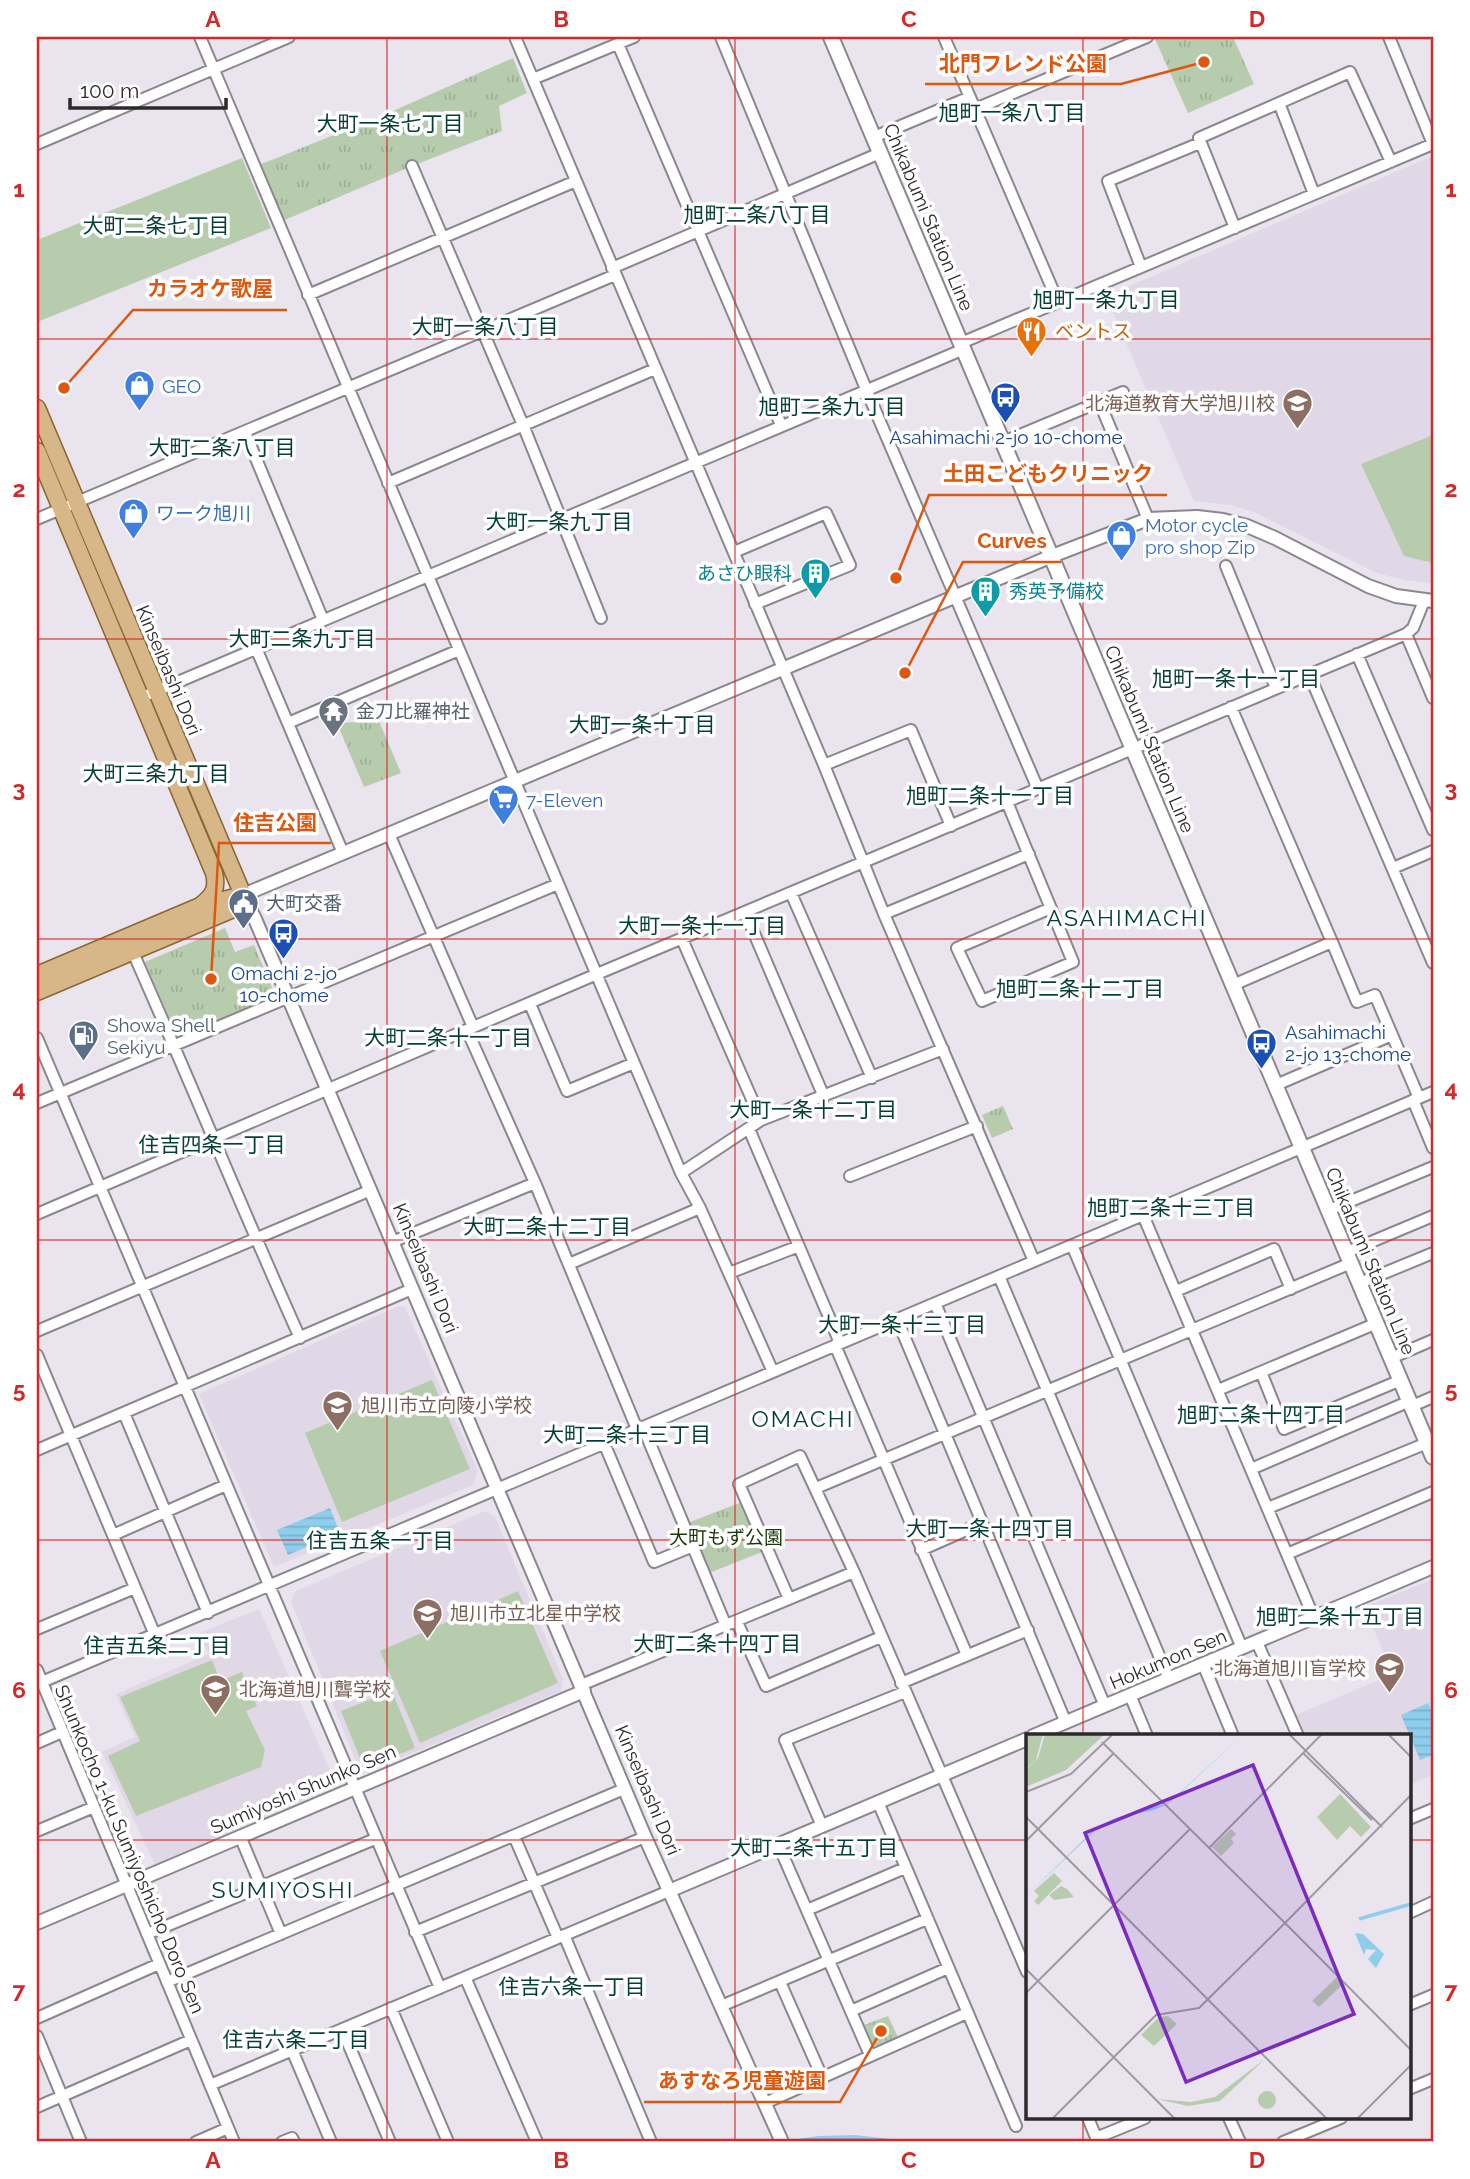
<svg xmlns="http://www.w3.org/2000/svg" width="1470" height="2179" font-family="Raleway,'Noto Sans JP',sans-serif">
<defs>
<pattern id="park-tufts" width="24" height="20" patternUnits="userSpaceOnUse" patternTransform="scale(1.75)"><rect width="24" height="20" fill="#b7ccad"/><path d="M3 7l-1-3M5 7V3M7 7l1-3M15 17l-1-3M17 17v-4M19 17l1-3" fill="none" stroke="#9eaf95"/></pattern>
<pattern id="water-rules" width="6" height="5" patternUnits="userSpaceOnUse" patternTransform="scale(1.75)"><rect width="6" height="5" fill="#8eceec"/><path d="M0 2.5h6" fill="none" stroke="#7bb1cb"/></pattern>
</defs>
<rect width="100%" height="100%" fill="#e9e4ee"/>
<!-- built -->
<path fill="#e0d7e7" d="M1433,156V583L1409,581L1377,573L1254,512L1231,505L1194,501L1106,296Z
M399,1306L405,1307L478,1471L473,1485L274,1567L199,1394Z
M485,1511L495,1517L563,1679L561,1691L367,1772L359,1769L291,1601L296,1591Z
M1433,1579V1775L1409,1785V1736H1305L1296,1715L1393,1674L1364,1607Z
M259,1609L337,1786L155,1865L102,1752L135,1737L116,1694L209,1654L199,1633Z"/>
<!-- green -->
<path fill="#b7ccad" d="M242,158L271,228L37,322V240Z
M1433,435V563L1404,556L1361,464Z
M432,1380L470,1469L342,1522L305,1433Z
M518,1591L558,1683L420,1743L380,1651Z
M212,1660L220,1681L242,1672L257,1706L246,1711L265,1750L261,1767L136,1816L108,1756L140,1741L120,1697Z
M392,1691L415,1748L364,1768L341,1711Z"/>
<!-- park -->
<path fill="url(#park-tufts)" d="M1160,37H1233L1254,84L1188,113L1155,39Z
M513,58L527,93L499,106L502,131L412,166L280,222L259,165L386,114Z
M379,721L401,773L364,787L337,723Z
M225,928L235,952L254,945L276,997L178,1038L145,962Z
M1003,1106L1013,1129L992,1138L982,1115Z
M742,1502L762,1552L709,1573L690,1522Z
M888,2016L898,2037L877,2046L872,2045L864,2025Z"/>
<!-- water -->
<path fill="url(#water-rules)" d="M330,1508L340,1533L288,1555L277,1530Z
M1428,1703L1433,1715V1755L1420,1760L1401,1715Z
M854,2135L917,2142H775L819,2136Z"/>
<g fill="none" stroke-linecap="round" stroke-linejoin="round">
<defs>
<path id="minor" d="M200,37L634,1063L681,1173L700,1208L773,1372
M515,37L824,765L884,914L1034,1261
M721,37L866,389L1038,789
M944,37L1058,302
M1389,37L1433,144
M618,44L781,425
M533,79L634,37
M1279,103L1314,194
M975,109L1147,37
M874,137L970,97
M37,144L289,37
M412,166L523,425L601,618
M1235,228L1199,138L1350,72L1391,162
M1141,267L1108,181L1200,143
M612,268L880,153
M308,295L576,181
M961,343L1433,144
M1099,401L1148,519
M245,432L323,620
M1003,442L1123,392
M388,483L655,369
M37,519L615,275
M734,552L826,513L850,565L755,604
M1226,566L1276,688
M1406,634L1433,698
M256,648L343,853
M1357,654L1433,830
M1309,674L1433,963
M140,698L964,349
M1231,707L1332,942L1233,985
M288,723L459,650
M824,765L911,730L951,826
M1007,802L1073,962L982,1001L957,948L1051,908
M389,834L473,1027
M1393,868L1433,851
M791,893L872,1078
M745,912L824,1097
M884,914L1029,854
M682,939L761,1120
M1332,942L1357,1002L1375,995L1419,1098
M131,948C189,1078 242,1209 300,1338
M530,1004L567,1091L634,1063
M467,1030L535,1183L637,1429
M37,1038L440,1988
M1276,1085L1392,1035
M1413,1100L1433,1148
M37,1103L558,884
M749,1129L840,1343
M681,1173L761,1120L943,1049
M850,1176L977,1126
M1329,1210L1433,1167
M37,1214L597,974L1406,634L1413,628L1424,601
M1143,1215L1314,1618
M392,1242L535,1183
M1072,1245L1242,1648
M1347,1252L1433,1216
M569,1264L700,1208
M729,1273L799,1246
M999,1276L1169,1679
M1360,1283L1433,1253
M1176,1291L1274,1249L1291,1289
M935,1303L1105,1706
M897,1319L1066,1723
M37,1331L371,1190
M835,1345L967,1655
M37,1355L155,1635
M1391,1358L1433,1340
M1261,1372L1284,1429L1401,1380
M1218,1390L1377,1323
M1412,1406L1433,1397
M124,1413L208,1613
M643,1427L726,1626
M604,1443L654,1562L693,1546
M37,1450L412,1289
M1251,1469L1410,1401
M816,1488L1351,1263
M1268,1508L1427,1443
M113,1535L226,1485
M921,1550L982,1523
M1287,1554L1433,1492
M789,1599L739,1484L800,1456L854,1572L1027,1972
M737,1622L766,1686L881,1637
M37,1629L135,1588
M1257,1642L1298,1736
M1203,1664L1233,1736
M37,1670L234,2142
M901,1683L1028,1630
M37,1684L1433,1092
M581,1685L854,1572
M1130,1695L1147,1736
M37,1743L62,1732
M878,1802L1016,2126
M1409,1819L1433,1809
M822,1826L785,1740L905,1692
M37,1831L94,1807
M240,1836L281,1934
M514,1836L558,1938
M778,1844L870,2055
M807,1910L905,1868
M1409,1913L1433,1902
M415,1932L645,1837
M147,1934L375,1839
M564,1935L651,2142
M465,1977L537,2142
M167,1982L624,1789
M780,1982L822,2077
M1409,2005L1433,1995
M721,2006L927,1919
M391,2008L448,2142
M851,2011L948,1968
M37,2018L159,1964
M342,2029L390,2142
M37,2036L81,2142
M292,2050L331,2142
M210,2085L669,1891
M1409,2089L1433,2079
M765,2103L967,2013
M37,2107L191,2040
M1088,2118L1098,2142
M1229,2118L1240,2142
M1096,2138L1145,2118
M196,2142L228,2128
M282,2142L292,2138L294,2142
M1283,2142L1341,2118"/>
<path id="tertiary" d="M1033,1736L1433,1567
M669,1891L1027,1739
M37,1923L584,1691
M782,2142L645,1837L255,919L243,895L1052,556L1148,519L1197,517L1223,520L1247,526L1275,538L1368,586L1396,596L1433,601"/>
<path id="secondary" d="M831,37L1433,1457"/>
<path id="primary" d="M37,408L243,895
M37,451L214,873C218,889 213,896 200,906
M37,975L200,906L243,895
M37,992L231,910L239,904L243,895"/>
</defs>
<!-- minor casing -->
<use href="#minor" stroke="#8c878f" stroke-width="14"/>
<!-- tertiary casing -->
<use href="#tertiary" stroke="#8c878f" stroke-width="16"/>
<!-- secondary casing -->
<use href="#secondary" stroke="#8c878f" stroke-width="18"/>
<!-- primary casing -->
<use href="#primary" stroke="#8a6634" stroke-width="19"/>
<!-- minor -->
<use href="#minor" stroke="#fff" stroke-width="10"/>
<!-- tertiary -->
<use href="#tertiary" stroke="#fff" stroke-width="12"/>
<!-- secondary -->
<use href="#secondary" stroke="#fff" stroke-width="14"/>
<!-- primary -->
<use href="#primary" stroke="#d7b687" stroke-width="16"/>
</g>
<!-- grid -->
<path fill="none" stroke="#d62828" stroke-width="2" stroke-opacity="0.55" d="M387,37V2142M735,37V2142M1083,37V1736M37,339H1433M37,639H1433M37,939H1433M37,1240H1433M37,1540H1433M37,1840H1027M1409,1840H1433M1083,2118V2142"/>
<!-- icons -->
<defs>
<symbol id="restaurant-pin" viewBox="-11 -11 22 30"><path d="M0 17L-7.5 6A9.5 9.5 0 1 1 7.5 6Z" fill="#e8710a" stroke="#fff"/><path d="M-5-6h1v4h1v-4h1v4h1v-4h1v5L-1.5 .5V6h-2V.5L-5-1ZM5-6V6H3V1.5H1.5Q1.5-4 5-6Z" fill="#fff"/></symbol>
<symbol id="shop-pin" viewBox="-11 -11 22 30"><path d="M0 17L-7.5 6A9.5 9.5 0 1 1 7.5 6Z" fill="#3f7fe0" stroke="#fff"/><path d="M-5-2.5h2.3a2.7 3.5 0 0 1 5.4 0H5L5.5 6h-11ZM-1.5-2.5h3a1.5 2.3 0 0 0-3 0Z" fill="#fff"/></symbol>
<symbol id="bus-pin" viewBox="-11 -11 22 30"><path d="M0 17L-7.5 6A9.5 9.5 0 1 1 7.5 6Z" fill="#1a4fb4" stroke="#fff"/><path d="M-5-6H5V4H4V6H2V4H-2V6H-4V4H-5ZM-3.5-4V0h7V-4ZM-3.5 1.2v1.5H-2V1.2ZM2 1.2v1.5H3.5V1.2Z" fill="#fff"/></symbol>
<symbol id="university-pin" viewBox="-11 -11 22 30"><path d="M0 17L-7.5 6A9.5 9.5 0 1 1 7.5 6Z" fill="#8d6e63" stroke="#fff"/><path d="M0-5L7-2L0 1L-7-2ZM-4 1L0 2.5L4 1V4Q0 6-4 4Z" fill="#fff"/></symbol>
<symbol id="building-pin" viewBox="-11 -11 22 30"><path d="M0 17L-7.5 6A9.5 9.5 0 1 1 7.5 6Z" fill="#0f9aa8" stroke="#fff"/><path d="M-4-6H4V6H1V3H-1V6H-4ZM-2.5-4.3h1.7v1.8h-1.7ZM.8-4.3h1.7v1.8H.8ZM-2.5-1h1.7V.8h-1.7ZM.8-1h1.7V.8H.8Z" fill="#fff"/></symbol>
<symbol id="temple-pin" viewBox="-11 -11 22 30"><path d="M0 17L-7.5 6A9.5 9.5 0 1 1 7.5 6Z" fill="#6b7280" stroke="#fff"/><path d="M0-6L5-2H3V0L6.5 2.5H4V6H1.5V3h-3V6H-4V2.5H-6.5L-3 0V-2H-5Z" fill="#fff"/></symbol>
<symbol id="supermarket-pin" viewBox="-11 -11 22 30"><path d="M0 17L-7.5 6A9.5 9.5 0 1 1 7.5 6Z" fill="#3f7fe0" stroke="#fff"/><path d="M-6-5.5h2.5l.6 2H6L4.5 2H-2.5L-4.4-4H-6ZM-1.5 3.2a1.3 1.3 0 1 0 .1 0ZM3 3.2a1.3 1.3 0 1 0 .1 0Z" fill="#fff"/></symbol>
<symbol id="civic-pin" viewBox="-11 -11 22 30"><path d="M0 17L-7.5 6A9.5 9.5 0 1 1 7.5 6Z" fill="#5c6f8a" stroke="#fff"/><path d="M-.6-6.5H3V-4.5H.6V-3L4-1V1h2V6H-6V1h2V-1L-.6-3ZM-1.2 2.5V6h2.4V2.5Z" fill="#fff"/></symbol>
<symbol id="fuel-pin" viewBox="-11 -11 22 30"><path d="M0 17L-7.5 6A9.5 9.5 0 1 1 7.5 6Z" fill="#5c6f8a" stroke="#fff"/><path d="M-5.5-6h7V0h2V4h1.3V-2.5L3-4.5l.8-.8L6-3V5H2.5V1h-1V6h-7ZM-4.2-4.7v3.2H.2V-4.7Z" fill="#fff"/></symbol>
<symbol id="school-pin" viewBox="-11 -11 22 30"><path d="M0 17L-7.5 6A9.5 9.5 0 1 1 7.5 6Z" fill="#8d6e63" stroke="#fff"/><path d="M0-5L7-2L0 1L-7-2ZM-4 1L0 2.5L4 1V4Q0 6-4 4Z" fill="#fff"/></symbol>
</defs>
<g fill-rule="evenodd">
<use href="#restaurant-pin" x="1014" y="314" width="35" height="47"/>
<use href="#shop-pin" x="122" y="368" width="35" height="47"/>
<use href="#bus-pin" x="988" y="380" width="35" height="47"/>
<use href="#university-pin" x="1280" y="386" width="35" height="47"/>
<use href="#shop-pin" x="116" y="496" width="35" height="47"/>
<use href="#shop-pin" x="1104" y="518" width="35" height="47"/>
<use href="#building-pin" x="798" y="556" width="35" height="47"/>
<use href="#building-pin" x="968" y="574" width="35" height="47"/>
<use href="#temple-pin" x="316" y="694" width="35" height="47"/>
<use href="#supermarket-pin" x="486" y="782" width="35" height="47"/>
<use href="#civic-pin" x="226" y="886" width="35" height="47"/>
<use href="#bus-pin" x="266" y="916" width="35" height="47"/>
<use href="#fuel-pin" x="66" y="1018" width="35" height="47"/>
<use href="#bus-pin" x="1244" y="1026" width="35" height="47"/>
<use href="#school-pin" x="320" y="1388" width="35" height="47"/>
<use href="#school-pin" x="410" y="1596" width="35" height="47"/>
<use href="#school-pin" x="1372" y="1650" width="35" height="47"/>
<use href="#school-pin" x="198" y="1672" width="35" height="47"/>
</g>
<g text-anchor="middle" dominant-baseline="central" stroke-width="7" stroke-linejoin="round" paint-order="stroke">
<!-- street labels -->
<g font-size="19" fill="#2c2a2d" stroke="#fff">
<text transform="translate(929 217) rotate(67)">Chikabumi Station Line</text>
<text transform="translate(169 670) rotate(67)">Kinseibashi Dori</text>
<text transform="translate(1150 739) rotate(67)">Chikabumi Station Line</text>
<text transform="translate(1371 1261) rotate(67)">Chikabumi Station Line</text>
<text transform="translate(426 1268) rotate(67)">Kinseibashi Dori</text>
<text transform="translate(1168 1659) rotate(-23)">Hokumon Sen</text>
<text transform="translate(303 1789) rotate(-23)">Sumiyoshi Shunko Sen</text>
<text transform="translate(648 1790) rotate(67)">Kinseibashi Dori</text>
<text transform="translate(130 1849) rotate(67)">Shunkocho 1-ku Sumiyoshicho Doro Sen</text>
</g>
<!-- food labels -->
<g font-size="19" fill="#c56008" stroke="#fff" text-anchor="start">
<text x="1055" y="331">ベントス</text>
</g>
<!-- shop labels -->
<g font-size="19" fill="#366cbe" stroke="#fff" text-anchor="start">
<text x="162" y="386">GEO</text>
<text x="156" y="513">ワーク旭川</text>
<text x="1145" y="525">Motor cycle<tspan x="1145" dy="22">pro shop Zip</tspan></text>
<text x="526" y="800">7-Eleven</text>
</g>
<!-- education labels -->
<g font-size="19" fill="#785e54" stroke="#fff" text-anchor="start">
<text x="1275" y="403" text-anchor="end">北海道教育大学旭川校</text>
<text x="361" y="1405">旭川市立向陵小学校</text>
<text x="450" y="1613">旭川市立北星中学校</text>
<text x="1366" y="1668" text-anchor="end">北海道旭川盲学校</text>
<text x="239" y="1689">北海道旭川聾学校</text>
</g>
<!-- transit labels -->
<g font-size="19" fill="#164399" stroke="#fff">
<text x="1006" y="437">Asahimachi 2-jo 10-chome</text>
<text x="284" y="973">Omachi 2-jo<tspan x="284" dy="22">10-chome</tspan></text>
<text x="1285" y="1032" text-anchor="start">Asahimachi<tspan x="1285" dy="22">2-jo 13-chome</tspan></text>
</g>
<!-- culture labels -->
<g font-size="19" fill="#0d838f" stroke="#fff" text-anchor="end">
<text x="792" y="573">あさひ眼科</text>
<text x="1009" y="591" text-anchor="start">秀英予備校</text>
</g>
<!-- worship labels -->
<g font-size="19" fill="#5b616d" stroke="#fff" text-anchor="start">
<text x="356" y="711">金刀比羅神社</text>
</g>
<!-- service labels -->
<g font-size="19" fill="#4e5e75" stroke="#fff" text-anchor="start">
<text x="266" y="903">大町交番</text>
<text x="107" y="1025">Showa Shell<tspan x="107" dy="22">Sekiyu</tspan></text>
</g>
<!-- park labels -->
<g font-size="19" fill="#1b3a05" stroke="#fff">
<text x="726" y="1537">大町もず公園</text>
</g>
<!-- neighbourhood labels -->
<g font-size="21" fill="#033f34" stroke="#fff">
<text x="1012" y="112">旭町一条八丁目</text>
<text x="390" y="123">大町一条七丁目</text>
<text x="757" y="214">旭町二条八丁目</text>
<text x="156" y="225">大町二条七丁目</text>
<text x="1106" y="299">旭町一条九丁目</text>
<text x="485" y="326">大町一条八丁目</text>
<text x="832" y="406">旭町二条九丁目</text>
<text x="222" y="447">大町二条八丁目</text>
<text x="559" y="521">大町一条九丁目</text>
<text x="302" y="638">大町二条九丁目</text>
<text x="1236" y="678">旭町一条十一丁目</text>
<text x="642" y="724">大町一条十丁目</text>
<text x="156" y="773">大町三条九丁目</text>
<text x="990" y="795">旭町二条十一丁目</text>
<text x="702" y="925">大町一条十一丁目</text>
<text x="1080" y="988">旭町二条十二丁目</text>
<text x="448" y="1037">大町二条十一丁目</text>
<text x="813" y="1109">大町一条十二丁目</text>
<text x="212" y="1144">住吉四条一丁目</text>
<text x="1171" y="1207">旭町二条十三丁目</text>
<text x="547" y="1226">大町二条十二丁目</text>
<text x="902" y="1324">大町一条十三丁目</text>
<text x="1261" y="1414">旭町二条十四丁目</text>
<text x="627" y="1434">大町二条十三丁目</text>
<text x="990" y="1528">大町一条十四丁目</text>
<text x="380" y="1540">住吉五条一丁目</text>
<text x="1340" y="1616">旭町二条十五丁目</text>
<text x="717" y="1643">大町二条十四丁目</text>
<text x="157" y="1645">住吉五条二丁目</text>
<text x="814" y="1847">大町二条十五丁目</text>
<text x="572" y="1986">住吉六条一丁目</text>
<text x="296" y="2039">住吉六条二丁目</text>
</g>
<!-- quarter labels -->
<g font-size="23" letter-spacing="2" fill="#033f34" stroke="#fff">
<text x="1127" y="917">ASAHIMACHI</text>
<text x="803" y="1418">OMACHI</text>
<text x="283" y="1889">SUMIYOSHI</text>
</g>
</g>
<!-- overview -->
<g transform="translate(1026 1734)">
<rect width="385" height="385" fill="#e9e4ee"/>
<path d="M314,60L345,93L335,103L324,92L311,106L291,83ZM205,95L210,100L205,105L208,109L195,122L186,113ZM35,152L41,155L48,163L28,166L23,161ZM311,243L317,250L293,273L286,267ZM142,282L151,290L128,312L115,301L133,283ZM239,325L194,367L162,372L131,365L165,368L189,363ZM232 366a9 9 0 1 1 18 0a9 9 0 1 1-18 0Z" fill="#b7ccad"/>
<path d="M19,0H79L40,36L0,53V36L12,24Z" fill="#b7ccad"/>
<path d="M0,0H17L10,26L0,35Z" fill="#b7ccad"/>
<path d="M28,139L36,147L12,171L8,167L13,162L8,157Z" fill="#b7ccad"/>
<path d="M218,0L142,70L128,76L89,85L75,91L0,162L71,93L89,84L142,69ZM329,199L337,200L358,220L350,234L342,225L350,216L340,215L338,221Z" fill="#8eceec"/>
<path fill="none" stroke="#8eceec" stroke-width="3.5" d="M333,185L385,170"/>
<path fill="none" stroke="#9d9aa1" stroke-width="2" d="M263,0L356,93M362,0L385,23M277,19L346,86M0,58L45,40L87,0M0,83L12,95L88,19M0,107L12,95L301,385M183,114L296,0M259,189L385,61M259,189L385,316M0,235L149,385M0,259L164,95M26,385L130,281L173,274L259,189L76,8M331,385L385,331"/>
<path fill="#7b2cbf" fill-opacity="0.15" stroke="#7b2cbf" stroke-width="3.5" d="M227,31L328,280L160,348L59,99Z"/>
<rect width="385" height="385" fill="none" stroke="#2c2a2d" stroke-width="3.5"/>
</g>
<!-- callouts -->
<path fill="none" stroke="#df570e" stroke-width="2.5" d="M1204 62L1121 84H925M64 388L133 310H287M896 578L929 495H1167M905 673L963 562H1061M211 979L219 843H331M881 2031L840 2102H644"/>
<g fill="#df570e" stroke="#fff" stroke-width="2.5">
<circle cx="1204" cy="62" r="7"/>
<circle cx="64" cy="388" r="7"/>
<circle cx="896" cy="578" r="7"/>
<circle cx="905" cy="673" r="7"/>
<circle cx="211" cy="979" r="7"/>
<circle cx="881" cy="2031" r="7"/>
</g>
<g font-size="21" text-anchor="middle" font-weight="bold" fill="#df570e" stroke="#fff" stroke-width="7" stroke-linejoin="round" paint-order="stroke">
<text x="1023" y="71">北門フレンド公園</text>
<text x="210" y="296">カラオケ歌屋</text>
<text x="1048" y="481">土田こどもクリニック</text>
<text x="1012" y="548">Curves</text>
<text x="275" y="830">住吉公園</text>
<text x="742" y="2088">あすなろ児童遊園</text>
</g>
<!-- border -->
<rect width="1470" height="2179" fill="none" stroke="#ffffff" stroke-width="77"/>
<!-- scale -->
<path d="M70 98v10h156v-10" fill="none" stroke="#2c2a2d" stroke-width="3.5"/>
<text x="80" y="98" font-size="21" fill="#2c2a2d" stroke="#ffffff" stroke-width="5" paint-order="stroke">100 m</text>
<rect x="38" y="38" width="1394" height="2102" fill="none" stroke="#d62828" stroke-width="2.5"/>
<g font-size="23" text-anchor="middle" font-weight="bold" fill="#d62828">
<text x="213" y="27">A</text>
<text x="561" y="27">B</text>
<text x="909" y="27">C</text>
<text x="1257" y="27">D</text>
<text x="19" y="197">1</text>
<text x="1451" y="197">1</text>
<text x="19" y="497">2</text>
<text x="1451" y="497">2</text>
<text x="19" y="797">3</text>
<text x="1451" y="797">3</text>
<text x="19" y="1097">4</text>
<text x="1451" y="1097">4</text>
<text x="19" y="1398">5</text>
<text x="1451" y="1398">5</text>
<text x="19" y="1698">6</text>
<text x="1451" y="1698">6</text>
<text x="19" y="1998">7</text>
<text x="1451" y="1998">7</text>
<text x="213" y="2168">A</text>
<text x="561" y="2168">B</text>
<text x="909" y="2168">C</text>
<text x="1257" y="2168">D</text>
</g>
</svg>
